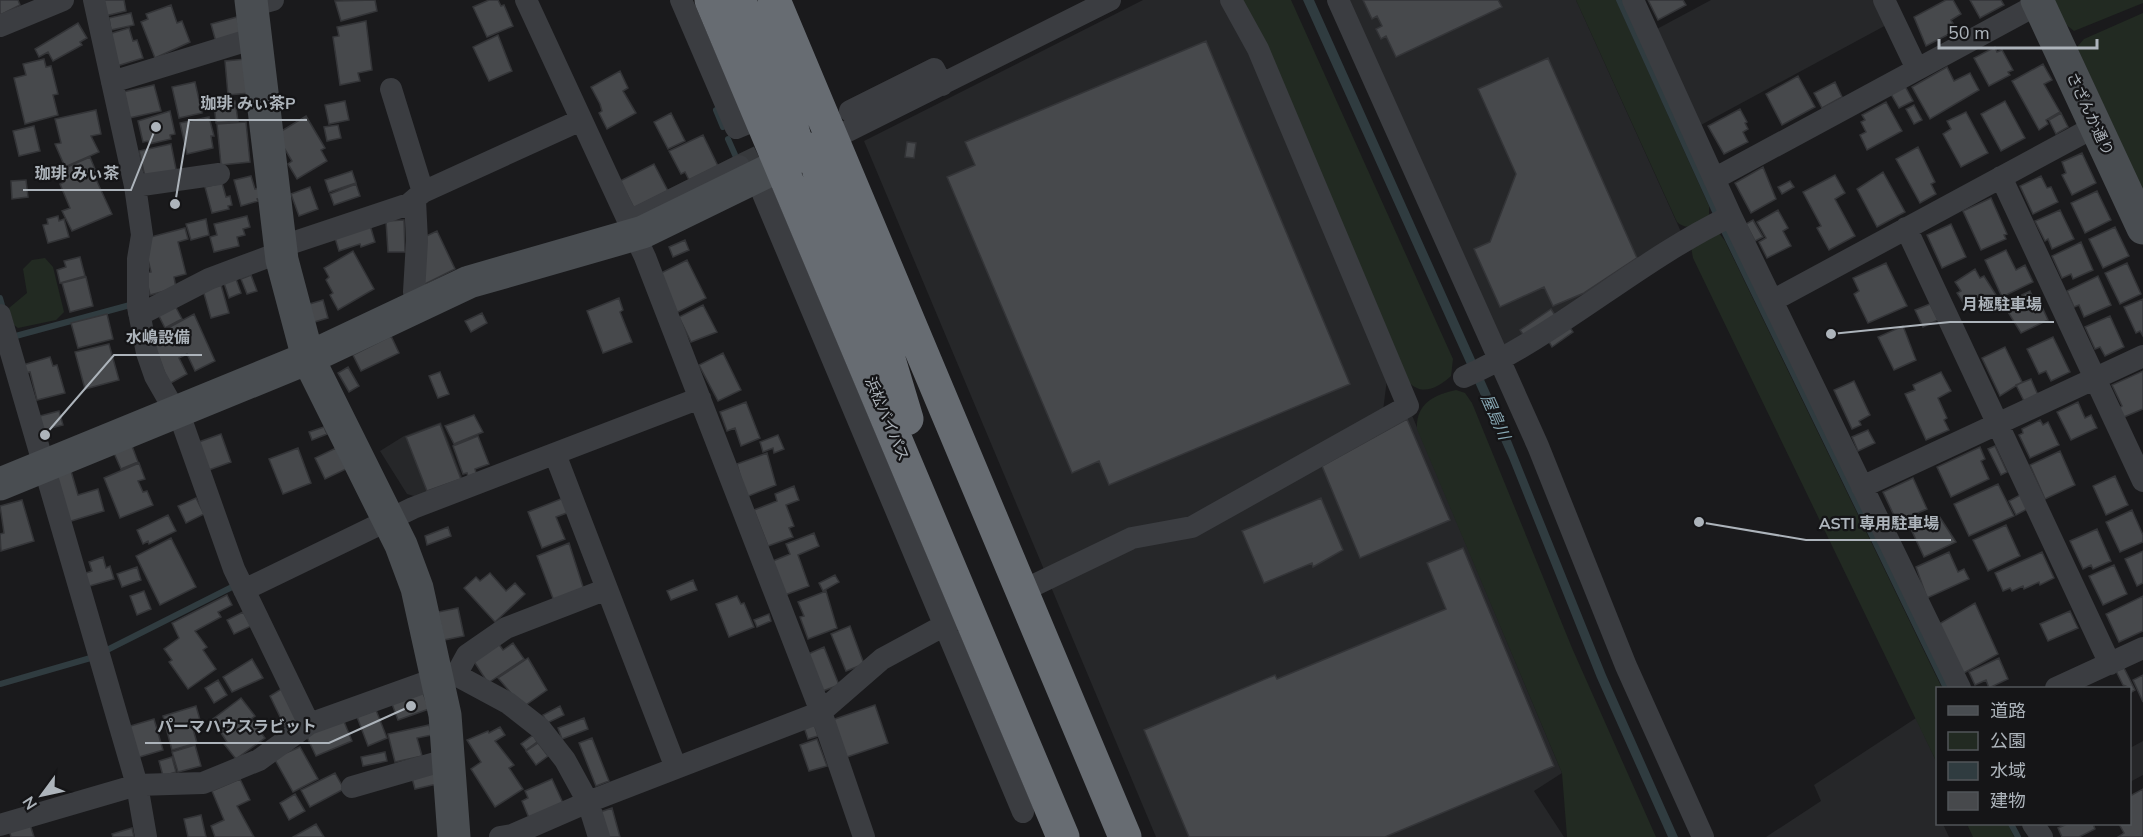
<svg xmlns="http://www.w3.org/2000/svg" width="2143" height="837" font-family="'Nunito Sans','Noto Sans JP',sans-serif">
<rect width="100%" height="100%" fill="#1a1a1c"/>
<!-- built -->
<path fill="#262729" d="M1143,0H1221L1249,53L1387,379L1383,411L1190,519L1045,572L864,141Z
M1348,0H1576L1682,234L1503,346Z
M1711,0H1879L1890,23L1699,126L1655,30Z
M1411,413L1562,773L1534,791L1564,837H1156L1051,587Z
M441,422L463,479L417,497L407,494L380,451L404,436Z
M1916,718L1937,763L1938,824H1943L1949,837H1766L1821,801L1814,785Z
M2143,741V775L2130,782V748Z"/>
<!-- green -->
<path fill="#222a22" d="M1242,0H1291L1453,359L1451,376C1438,388 1421,397 1408,381Z
M1576,0H1616L1709,206V216C1697,224 1689,232 1677,222Z
M2054,0H2143V3L2074,31L2064,23Z
M2143,13V191L2077,47L2084,39Z
M1719,233L1725,241L1942,688H1938L1937,763L1693,258L1691,247Z
M45,258L53,267L64,312L56,320L18,328L14,325L9,308L27,293L23,269L32,260Z
M1456,390L1465,393L1472,403L1572,648L1656,837H1567L1562,773L1417,429C1416,404 1433,395 1456,390Z
M1967,824H2008L2014,837H1973Z"/>
<!-- water -->
<path fill="#303c40" d="M1303,0H1314L1508,433L1606,675L1678,837H1668L1597,678L1509,458Z"/>
<g fill="none" stroke-linecap="round" stroke-linejoin="round">
<!-- stream -->
<path stroke="#303c40" stroke-width="6" d="M1619,0L1717,216
M716,110L723,127
M728,139L736,157
M1722,227L1946,688
M0,298L4,312
M12,337L130,305
M103,652L236,585
M0,684L94,657
M2011,824L2018,837"/>
</g>
<!-- building -->
<path fill="#47494c" stroke="#343538" stroke-width="1.5" d="M0,0H18L20,5L0,15Z
M101,0H124L126,11L105,16Z
M375,0L377,11L341,21L335,1Z
M489,0H498L501,6L504,5L513,26L487,37L473,7Z
M1363,0H1498L1502,7L1396,57L1386,36L1381,39L1376,29L1382,26L1377,16L1372,19Z
M1648,0H1683L1686,5L1658,20Z
M1946,0H1953L1961,14L1951,20L1957,30L1926,46L1914,17Z
M1970,0H2001L2004,5L1980,18Z
M171,5L177,23L182,21L190,42L155,58L141,22L148,19L146,14Z
M131,13L134,25L111,30L109,18Z
M237,17L241,36L216,42L211,24Z
M366,21L372,70L358,73L360,81L340,85L333,37L339,36L337,27Z
M78,23L87,38L80,42L82,45L53,61L48,52L39,57L35,49Z
M129,28L133,41L137,40L143,58L117,66L109,34Z
M498,35L512,71L489,81L473,47Z
M1206,41L1350,384L1109,485L1099,461L1072,473L947,177L975,165L965,142Z
M1995,47L1997,52L2002,50L2013,70L2008,72L2010,75L1989,86L1974,58Z
M1548,58L1637,258L1584,293L1553,306L1544,287L1500,307L1474,249L1490,242L1516,174L1478,89Z
M44,59L46,67L51,66L58,94L53,95L58,115L25,124L14,78L26,75L23,64Z
M246,59L250,93L228,95L225,61Z
M2043,64L2052,80L2044,84L2060,112L2046,120L2048,124L2039,130L2012,81Z
M1947,67L1954,81L1970,73L1979,90L1930,119L1912,87Z
M620,71L628,88L623,91L636,113L607,129L599,113L602,111L600,104L591,87Z
M1798,76L1815,107L1782,125L1766,94Z
M195,82L202,113L179,118L172,87Z
M1835,82L1842,97L1822,108L1814,93Z
M154,85L161,111L129,118L123,92Z
M1905,86L1913,101L1899,108L1891,94Z
M235,101L238,121L216,123L214,103Z
M345,101L349,120L329,124L325,105Z
M2005,101L2025,138L2001,151L1981,114Z
M1886,102L1902,131L1867,150L1860,135L1866,132L1861,122L1865,120L1862,115Z
M1914,105L1922,120L1914,124L1906,109Z
M1740,109L1747,122L1745,123L1748,129L1743,132L1748,142L1724,154L1708,126Z
M96,110L101,134L91,136L99,152L65,167L55,144L61,143L55,119Z
M170,111L175,134L170,135L171,139L149,144L148,141L143,142L138,121Z
M1966,112L1988,153L1961,167L1943,134L1951,129L1947,121Z
M671,113L685,141L668,149L654,122Z
M2061,113L2068,127L2056,134L2049,120Z
M306,116L325,148L321,150L327,161L297,179L288,164L292,161L280,141V132Z
M209,117L214,136H211L213,148L187,154L180,123Z
M246,122L250,162L221,165L217,124Z
M338,125L341,138L327,141L324,127Z
M34,126L40,151L19,156L13,131Z
M703,135L718,166L689,180L685,172L681,174L669,151Z
M907,142L916,143L914,158L905,157Z
M171,144L177,174L146,181L139,151Z
M1918,147L1935,182L1931,184L1936,194L1920,203L1896,159Z
M2082,153L2096,183L2072,195L2062,175L2066,173L2062,162Z
M90,157L97,174L94,175L112,214L72,231L62,211L70,208L60,184L64,182L58,171Z
M654,164L668,191L634,208L620,181Z
M1763,167L1776,199L1751,213L1735,183Z
M352,171L356,183L329,192L325,180Z
M1883,172L1905,212L1877,227L1857,189Z
M1835,175L1845,193L1835,199L1855,236L1829,250L1817,228L1821,226L1803,192Z
M251,176L255,189L259,188L261,198L257,199L258,201L241,206L234,180Z
M2041,176L2047,188L2051,187L2058,202L2033,214L2020,186Z
M26,180L28,197L12,199L11,181Z
M1790,181L1794,187L1782,194L1778,187Z
M222,183L226,197L230,196L232,205L228,206L229,209L212,213L205,187Z
M356,184L360,196L334,205L330,194Z
M310,187L318,209L299,216L291,194Z
M2097,191L2111,220L2085,233L2071,203Z
M1991,198L2007,234L2004,235L2006,239L1981,250L1963,211Z
M1778,210L1788,228L1783,231L1791,246L1767,258L1759,242L1766,238L1757,222Z
M2060,210L2074,239L2052,249L2048,239L2045,241L2035,221Z
M58,216L59,221L64,219L69,237L48,243L43,225L48,224L47,219Z
M247,216L250,227L243,229L245,235L237,237L239,246L214,252L210,237L217,235L214,224Z
M206,219L209,235L191,240L186,224Z
M404,220L405,252H388L386,221Z
M1753,220L1763,237L1755,241L1746,224Z
M1951,224L1966,257L1942,268L1927,235Z
M370,225L375,242L361,247L360,244L339,251L335,238Z
M2115,227L2129,256L2103,268L2089,239Z
M185,228L188,239L178,242L186,274L174,277L176,288L150,295L145,273L151,272L146,251L147,238Z
M437,231L455,269L419,287L422,238Z
M685,240L689,250L673,257L669,247Z
M2081,242L2093,270L2073,279L2071,274L2062,278L2052,256Z
M2006,250L2016,270L2025,265L2033,282L2002,297L1985,260Z
M353,251L374,289L338,310L330,295L333,293L326,280L329,277L324,268Z
M80,257L85,276L60,283L57,270L66,267L64,261Z
M687,260L706,298L676,313L657,275Z
M1886,263L1907,306L1868,323L1854,294L1859,291L1853,278Z
M2127,263L2141,294L2120,304L2105,273Z
M1975,269L1980,278L1984,276L1996,295L1972,309L1969,305L1966,307L1957,293L1961,291L1955,282Z
M251,275L257,291L247,294L241,279Z
M2098,276L2111,305L2084,317L2079,305L2074,307L2067,291Z
M86,277L93,306L70,312L62,283Z
M236,279L241,293L229,298L224,283Z
M221,285L229,313L211,318L203,290Z
M2030,291L2039,311L2043,309L2048,320L2021,333L2008,312L2011,311L2007,302Z
M619,298L623,310L620,312L632,342L603,353L587,311Z
M2143,299V336L2140,331L2136,333L2124,307Z
M323,300L328,318L311,323L306,305Z
M173,302L182,319L165,328L156,310Z
M1930,304L1938,320L1923,327L1915,310Z
M703,305L717,332L691,342L679,317Z
M1551,309L1555,315L1524,336L1520,330Z
M482,313L487,323L471,332L465,321Z
M107,314L113,339L78,348L71,323Z
M194,314L215,361L195,371L187,354L179,358L187,374L169,384L151,337Z
M2110,316L2124,347L2105,356L2100,347L2095,349L2085,327Z
M1569,326L1573,332L1552,347L1548,340Z
M1903,326L1916,360L1894,370L1878,337Z
M391,336L399,353L361,371L353,355Z
M2053,337L2070,372L2051,381L2046,371L2039,374L2027,349Z
M109,344L119,380L85,389L75,352Z
M2005,347L2022,382L2000,396L1982,358Z
M723,353L741,390L718,401L699,365Z
M50,357L53,366L57,365L65,393L37,400L30,372L25,373L23,365Z
M348,367L359,386L349,392L338,373Z
M2143,371V409L2124,417L2119,408L2122,406L2112,385Z
M440,372L449,394L438,398L429,376Z
M1941,372L1951,391L1938,398L1947,418L1944,420L1949,430L1926,440L1905,394L1915,390L1913,385Z
M2031,379L2038,395L2024,401L2016,385Z
M1854,381L1870,415L1859,421L1861,425L1852,429L1834,390Z
M746,402L760,438L741,446L735,428L727,431L720,412Z
M2078,402L2085,418L2091,415L2097,428L2071,440L2057,412Z
M59,411L63,425L47,429L50,439L43,441L36,417Z
M474,415L483,432L454,444L445,426Z
M1407,419L1450,520L1360,558L1322,466Z
M2040,420L2043,425L2048,422L2059,445L2030,458L2019,435L2023,433L2022,429Z
M440,424L461,479L427,491L406,437Z
M324,427L327,434L312,440L309,432Z
M1868,430L1875,443L1858,451L1852,437Z
M221,434L231,462L206,471L196,443Z
M778,435L784,449L774,453L773,448L763,452L760,442Z
M478,436L489,464L475,469L476,473L468,477L467,473L463,474L453,446Z
M132,446L138,462L121,469L114,453Z
M1995,446L2007,472L2001,475L1988,449Z
M1980,447L1985,459L1981,461L1989,479L1951,497L1937,467Z
M298,448L311,483L283,494L269,459Z
M336,448L346,469L325,479L315,458Z
M2060,451L2075,485L2045,499L2030,465Z
M767,453L776,485L746,497L737,464Z
M139,463L145,479L138,481L143,492L147,491L153,505L120,518L104,478Z
M71,471L78,495L98,489L104,511L68,522L54,476Z
M2115,476L2128,505L2106,515L2093,486Z
M1913,478L1927,509L1897,522L1883,492Z
M1998,484L2014,516L1969,536L1954,504Z
M794,486L799,500L786,505L794,526L789,528L793,537L768,546L754,510L777,501L775,494Z
M2022,494L2029,508L2016,515L2009,501Z
M566,497L572,511L556,517L565,539L542,548L528,512Z
M196,498L204,514L186,523L178,506Z
M1321,498L1343,550L1313,567L1312,563L1264,583L1242,531Z
M22,500L34,541L1,551L0,534L4,533L0,506Z
M2132,510L2143,535V542L2120,552L2106,522Z
M168,515L176,531L149,544L148,541L143,544L137,530Z
M1939,516L1956,542L1924,557L1911,529Z
M2006,525L2020,556L1988,571L1973,540Z
M448,527L451,536L427,545L425,536Z
M2097,529L2111,561L2093,569L2091,565L2083,569L2070,541Z
M814,533L819,546L798,555L809,586L785,595L773,561L790,554L786,544Z
M171,538L196,587L160,605L136,556Z
M569,543L584,590L554,601L537,556Z
M1463,548L1554,766L1385,837H1189L1144,730L1275,675L1277,679L1446,609L1427,563Z
M2143,551V583L2137,586L2125,559Z
M1949,552L1958,572L1964,569L1969,579L1927,598L1916,567Z
M2042,552L2054,578L2040,585L2039,582L2024,589L2023,586L2012,591L2010,588L2003,591L1995,573Z
M103,557L106,568L110,566L114,579L86,587L83,574L92,571L89,562Z
M2114,565L2127,594L2103,605L2089,576Z
M137,567L141,580L122,587L117,574Z
M490,573L506,591L515,583L525,594L495,622L464,588L476,577L480,581Z
M835,575L839,582L823,591L819,583Z
M693,580L697,590L671,600L667,591Z
M144,591L151,609L137,615L130,596Z
M826,591L837,628L808,639L800,617L804,616L798,602Z
M227,595L232,605L218,612L221,617L195,631L207,647L203,650L216,669L188,689L169,662L172,660L164,649L179,638L172,623Z
M737,596L741,604L744,603L754,627L729,637L716,604Z
M2143,596V631L2119,642L2106,614Z
M1975,603L1998,654L1962,674L1939,624Z
M458,608L464,636L444,640L438,612Z
M2070,611L2078,628L2048,641L2040,624Z
M243,612L251,626L234,634L227,620Z
M769,614L771,621L757,627L754,620Z
M850,626L864,664L846,671L831,634Z
M498,643L503,650L513,643L524,659L488,683L473,660Z
M824,647L839,685L820,692L806,655Z
M528,658L547,690L523,707L498,678Z
M1999,658L2008,679L1989,688L1986,680L1975,685L1969,672Z
M252,659L263,678L232,692L223,677Z
M2124,668L2135,690L2130,693V688L2123,685L2116,671Z
M2143,675V702L2133,680Z
M218,680L227,695L214,703L205,688Z
M283,688L299,720L285,727L270,696Z
M422,690L429,709L398,720L392,704Z
M241,698L255,716L251,719L265,738L236,759L224,744L227,742L221,733L223,732L213,719Z
M875,705L888,743L844,758L832,720Z
M196,706L200,720L191,722L197,743L172,750L163,716Z
M560,706L564,715L547,723L543,715Z
M376,710L387,738L368,746L357,717Z
M584,718L588,729L562,739L558,728Z
M154,719L163,750L136,758L127,727Z
M343,719L352,741L316,756L306,735Z
M814,724L818,736L808,739L804,727Z
M429,725L432,735L417,738L422,756L395,762L388,734Z
M500,727L505,735L495,741L514,765L509,768L523,789L495,807L471,769L481,762L467,740L488,731L489,733Z
M533,735L537,742L526,750L521,744Z
M592,738L609,781L596,786L579,743Z
M817,739L827,766L809,771L800,745Z
M538,743L548,756L536,765L526,751Z
M195,745L201,766L178,772L172,752Z
M300,747L318,779L293,792L274,758Z
M385,752L387,761L363,766L361,757Z
M172,757L176,772L163,776L159,761Z
M335,773L344,789L310,807L301,790Z
M434,773L437,784L415,789L412,778Z
M240,779L250,800L237,806L254,837H215L211,826L224,820L212,791Z
M552,779L563,803L529,818L522,801L528,798L525,791Z
M2143,789V837H2118L2124,833L2119,824H2130V796Z
M295,794L305,811L289,820L280,803Z
M612,808L620,837H607L600,812Z
M201,815L206,837H188L184,819Z
M30,824L34,837H11L9,830Z
M316,824L324,837H293Z
M2067,824H2093L2095,829L2079,837H2062L2058,828Z
M132,828L134,837H113L112,834Z"/>
<g fill="none" stroke-linecap="round" stroke-linejoin="round">
<!-- street-tunnel -->
<path stroke="#37393c" stroke-width="22" stroke-dasharray="22 11" stroke-linecap="butt" d="M739,166L786,143"/>
<!-- street -->
<path stroke="#3b3d41" stroke-width="22" d="M94,0L135,186L142,235L138,259V307L147,353L155,376L183,425L234,569L309,724
M526,0L645,257L821,712L864,837
M681,0L736,128L760,118
M1338,0L1538,446L1626,666L1703,837
M1633,0L1731,216L1960,688
M1884,0L1917,69
M252,6L273,0
M0,26L63,0
M112,82L242,42L258,40
M391,89L423,192
M850,111L934,69L942,85
M832,139L1110,0
M756,177L1023,812
M2001,177L2143,481
M1714,179L2038,4
M135,186L219,174
M415,200L417,241L414,292L420,305
M639,216L739,166
M1906,228L2110,664
M280,247L409,204L423,192L581,120
M1772,301L2096,126
M139,313L145,312L209,279L281,252
M0,315L137,785L146,837
M1464,377C1559,335 1637,261 1731,216
M555,454L676,768
M1862,487L2143,356
M244,590L413,508L700,398
M1022,591L1132,538L1192,527L1408,406L1258,49L1231,0
M456,675L467,655L506,628L607,589
M2056,688L2143,648
M352,787L435,763L450,761
M2033,824L2042,837
M0,825L137,785L203,783L259,760L309,724L426,682L456,675L508,703L540,728L565,760L588,802L599,837
M500,837L512,835L588,802L821,712L882,659L956,619"/>
<!-- secondary -->
<path stroke="#494d51" stroke-width="33" d="M251,0L282,260L308,358L401,545L417,588L445,715L454,837
M2037,0L2143,228
M0,484L308,358L469,282L643,232L807,152"/>
<!-- highway -->
<path stroke="#676c72" stroke-width="33" d="M711,0L1063,837
M739,0L790,120L800,156
M774,0L1125,837
M813,149L822,183L871,299L907,419"/>
</g>
<g text-anchor="middle" dominant-baseline="central" stroke-width="4.5" stroke-linejoin="round" paint-order="stroke">
<!-- street labels -->
<g font-size="15" fill="#adb4bb" stroke="#151517">
<text transform="translate(2090 114) rotate(65)">さざんか通り</text>
<text transform="translate(887 419) rotate(67)">浜松バイパス</text>
</g>
<!-- water labels -->
<g font-size="16" font-style="italic" fill="#87a7b3" stroke="#151517">
<text transform="translate(1495 417) rotate(66)">屋島川</text>
</g>
</g>
<!-- callouts -->
<path fill="none" stroke="#adb4bb" stroke-width="2" d="M175 204L189 120H307M156 127L131 190H23M1831 334L1950 322H2054M45 435L114 355H202M1699 522L1806 540H1951M411 706L329 743H145"/>
<g fill="#adb4bb" stroke="#151517" stroke-width="2">
<circle cx="175" cy="204" r="6"/>
<circle cx="156" cy="127" r="6"/>
<circle cx="1831" cy="334" r="6"/>
<circle cx="45" cy="435" r="6"/>
<circle cx="1699" cy="522" r="6"/>
<circle cx="411" cy="706" r="6"/>
</g>
<g font-size="16" text-anchor="middle" font-weight="bold" fill="#adb4bb" stroke="#151517" stroke-width="4.5" stroke-linejoin="round" paint-order="stroke">
<text x="248" y="109">珈琲 みぃ茶P</text>
<text x="77" y="179">珈琲 みぃ茶</text>
<text x="2002" y="310">月極駐車場</text>
<text x="158" y="343">水嶋設備</text>
<text x="1879" y="529">ASTI 専用駐車場</text>
<text x="237" y="732">パーマハウスラビット</text>
</g>
<!-- legend -->
<rect x="1936" y="687" width="195" height="138" fill="#151517" stroke="#525559" stroke-width="1.5"/>
<rect x="1948" y="706" width="30" height="9" fill="#494d51" stroke="#525559" stroke-width="1.5"/>
<text x="1990" y="717" font-size="18" fill="#adb4bb">道路</text>
<rect x="1948" y="732" width="30" height="18" fill="#222a22" stroke="#525559" stroke-width="1.5"/>
<text x="1990" y="747" font-size="18" fill="#adb4bb">公園</text>
<rect x="1948" y="762" width="30" height="18" fill="#303c40" stroke="#525559" stroke-width="1.5"/>
<text x="1990" y="777" font-size="18" fill="#adb4bb">水域</text>
<rect x="1948" y="792" width="30" height="18" fill="#47494c" stroke="#525559" stroke-width="1.5"/>
<text x="1990" y="807" font-size="18" fill="#adb4bb">建物</text>
<!-- north arrow -->
<g transform="translate(42 795) rotate(237)" stroke="#151517" stroke-width="4.5" paint-order="stroke">
<path d="M0-4.5L10 22L0 15L-10 22Z" fill="#adb4bb"/>
<text y="-9" font-size="16" font-weight="bold" text-anchor="middle" fill="#adb4bb">N</text>
</g>
<!-- scale -->
<path d="M1939 39v9h158v-9" fill="none" stroke="#adb4bb" stroke-width="3"/>
<text x="1948" y="39" font-size="18" fill="#adb4bb" stroke="#151517" stroke-width="4.5" paint-order="stroke">50 m</text>
</svg>
